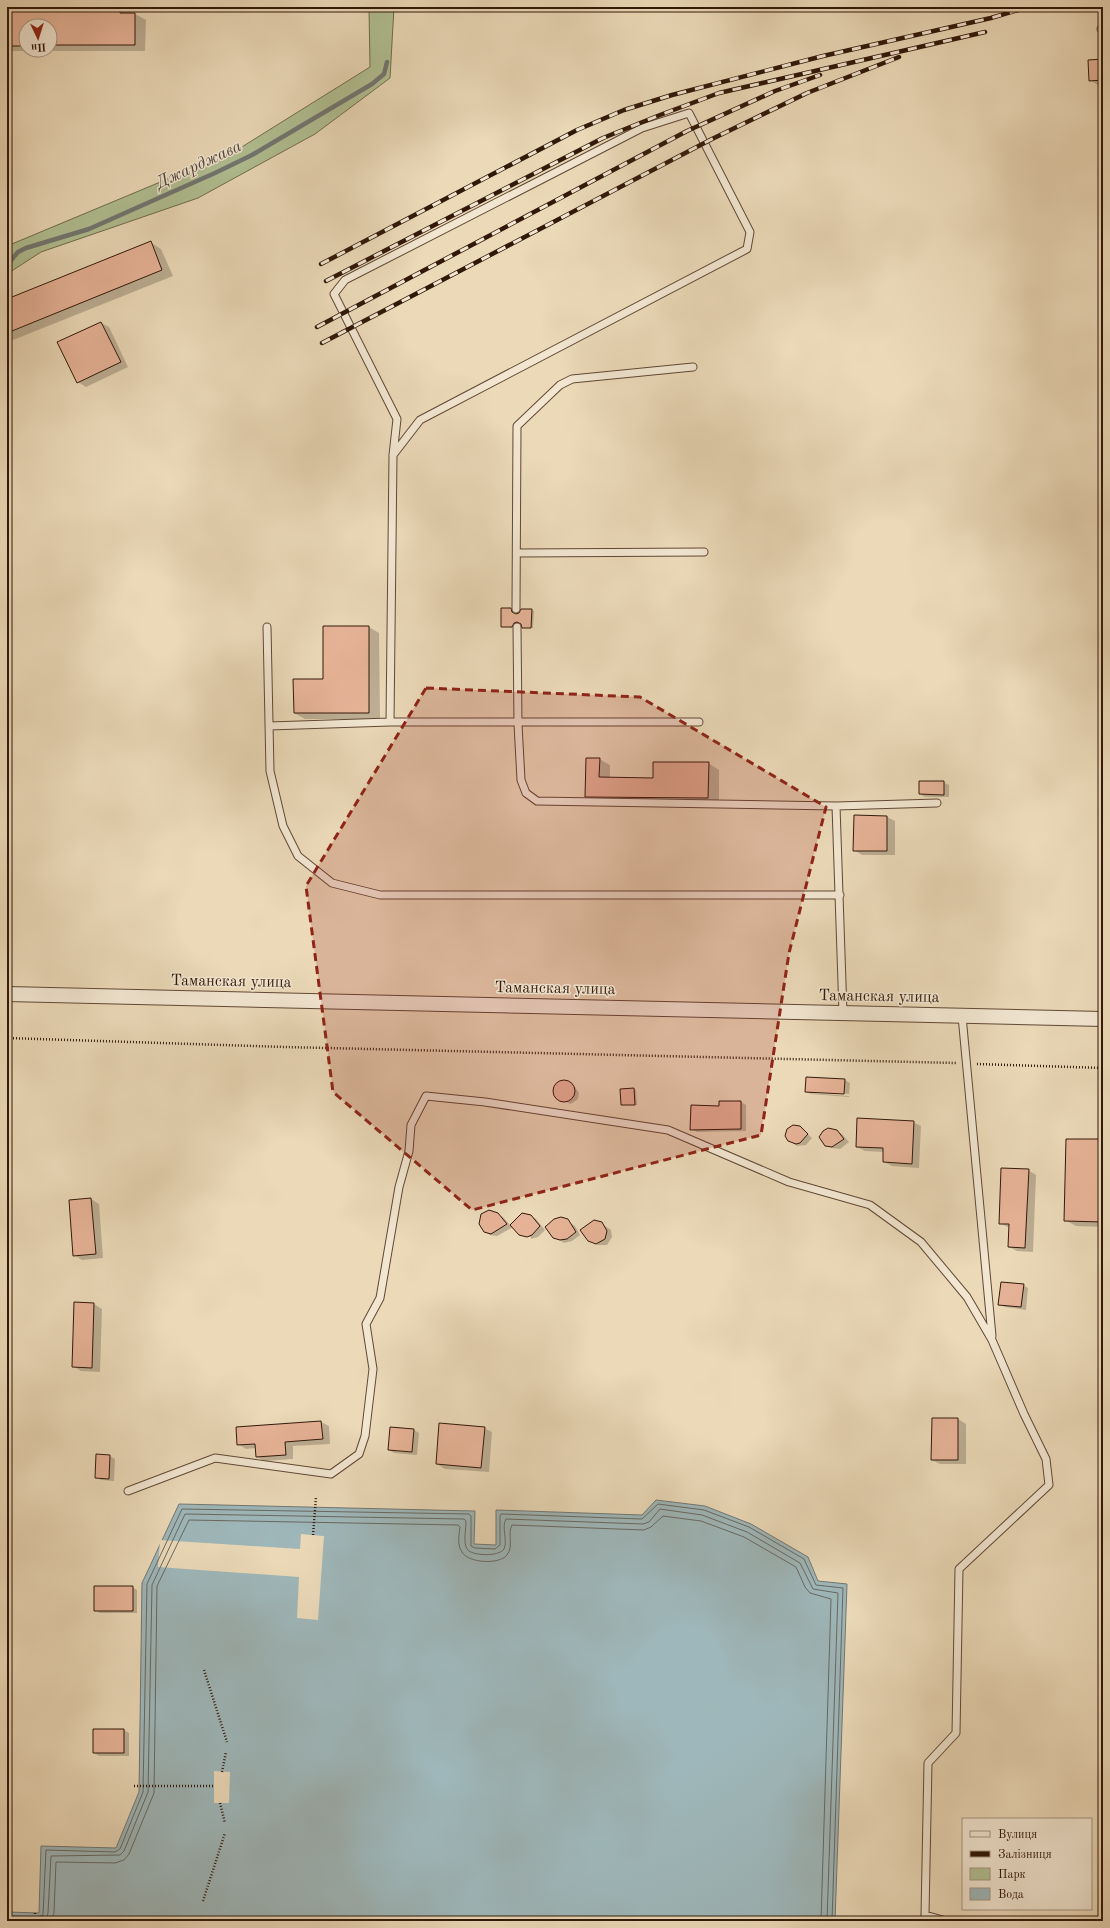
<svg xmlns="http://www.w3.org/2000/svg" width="1110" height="1928" font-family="'Old Standard TT',serif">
<rect width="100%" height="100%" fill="#ebd9b8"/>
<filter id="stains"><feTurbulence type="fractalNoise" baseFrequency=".005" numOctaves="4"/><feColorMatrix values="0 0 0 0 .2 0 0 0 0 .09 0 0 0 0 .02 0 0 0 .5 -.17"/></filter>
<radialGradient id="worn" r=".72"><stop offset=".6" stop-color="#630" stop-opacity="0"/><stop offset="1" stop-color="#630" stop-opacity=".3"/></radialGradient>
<!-- green -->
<path fill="#b1c093" stroke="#716c4e" d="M369,7H394L390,78L315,134L198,198L41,252L7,274V246L237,150L370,67Z"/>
<!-- water -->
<path fill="#9eb7ba" stroke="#727773" d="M656,1500L705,1506L751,1524L808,1557L818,1581L847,1584L835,1921H7V1912L39,1913L41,1846L116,1848L139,1792L142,1583L179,1504L475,1511L474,1544L496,1545V1510L642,1515Z"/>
<!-- pier -->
<path fill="#ebd9b8" d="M301,1534L324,1536L318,1620L297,1618L299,1577L158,1567L160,1540L300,1549Z
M214,1771L230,1772L229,1803H214Z"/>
<!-- shadow -->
<path fill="#0003" fill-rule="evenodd" d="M7,7H130V14H135L146,20L145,51H7ZM26,26H50V50H26Z
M1103,60V84L1098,85L1090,80Z
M150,242L161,249L173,276L8,342L7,341V300Z
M101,323L109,327L128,367L86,387L78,382Z
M511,609L515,615L531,610L534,611L533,628H525L520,623L516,624L514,628L502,626Z
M369,627L379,633L380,719H305L294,713Z
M599,759L610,765V778L654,779L708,763L719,770V804L597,802L586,796Z
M943,782L949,785V797H925L920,794Z
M855,816L887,817L895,821V855H862L854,850Z
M845,1080L850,1083L849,1097L811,1094L806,1092ZM810,1091L849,1094V1096L810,1093Z
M561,1082L575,1087L579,1093L578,1099L571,1104L557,1098L554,1092L557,1084Z
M634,1089L636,1090L637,1105H622L621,1090Z
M741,1102L746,1105V1131L697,1132L691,1129L720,1107Z
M913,1122L921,1126L919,1168L892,1166L884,1162V1152L865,1151L857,1147Z
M799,1126L812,1138L806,1145L797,1146L788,1140Z
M837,1131L842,1134L849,1142L840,1149L832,1148L826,1145Z
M1103,1140V1227L1076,1226L1065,1220Z
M1028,1170L1036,1175L1033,1252L1017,1251L1009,1247L1010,1228L1000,1223Z
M91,1199L99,1204L103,1258L82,1260L74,1255Z
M497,1214L503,1217L510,1225L522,1215L531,1216L536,1219L545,1230L538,1237L531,1239V1237L519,1234L513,1227L497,1236L490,1235L485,1231Z
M562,1218L575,1226L580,1235L572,1241L564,1243L552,1235Z
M591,1222H599L611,1230L612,1237L607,1245H598L593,1242L581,1230Z
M1023,1285L1028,1288L1026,1310L1005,1307L999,1304Z
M75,1304H94L102,1309L100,1372L81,1371L73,1366Z
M933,1419H958L966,1424V1464H940L932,1460Z
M321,1422L329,1426L330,1444L293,1446V1459L264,1461L256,1456V1448L246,1449L238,1444L237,1428Z
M484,1428L492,1432L489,1472L445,1469L437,1464Z
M414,1430L419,1433L417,1455L394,1453L389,1450Z
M110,1456L115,1459L114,1481L101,1480L96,1477Z
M132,1587L137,1590V1613H100L95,1610Z
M124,1730L129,1733V1756H99L94,1753Z"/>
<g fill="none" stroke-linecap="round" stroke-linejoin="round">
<!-- shore -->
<path stroke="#686862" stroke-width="1" d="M7,1916L38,1917L43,1915L46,1850L115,1852L120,1849L143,1792L147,1584L182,1509L469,1514L471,1516V1546L475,1548L495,1549L500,1545V1516L501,1514L642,1519L658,1504L704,1510L749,1527L804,1559L816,1585L843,1588L832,1921
M42,1921L47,1917L48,1913L51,1856L120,1855L124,1851L148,1792L152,1585L185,1514L464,1519L466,1521C466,1529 463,1542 467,1549C471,1556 499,1557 504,1549C508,1540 501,1527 506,1519L643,1524L649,1522L660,1509L702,1515L747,1532L800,1563L813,1589L838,1593L827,1921
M51,1921L54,1913L56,1862L115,1863L124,1860L129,1854L154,1793L157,1586L189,1520L458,1525L460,1527C459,1535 457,1545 462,1552C468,1563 499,1565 507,1555C514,1546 507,1534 512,1525L644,1530L651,1527L663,1516L701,1521L744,1537L796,1567L805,1587L810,1593L831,1599L821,1921"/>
<!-- stream -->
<path stroke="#727773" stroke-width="4.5" d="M7,265L18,252L26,248L89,229L215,173L252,155L372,84L384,74L387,62"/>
</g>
<!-- building -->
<path fill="#e7b398" stroke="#311809" d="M7,7H120V13H135V45H50V26H26V46H7Z
M1103,59V80L1089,81L1088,60Z
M151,241L162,270L7,333V299Z
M101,322L121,362L77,383L57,342Z
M501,608H511L512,612L516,614L519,613L521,609H532L531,628H522L521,624L517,622L514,623L512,627H501Z
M323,626H369V713H294L293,679H323Z
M586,758H600L599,777L653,778V762H709L708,798L585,797Z
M919,781H944V795L919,794Z
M854,815L887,816V851H853Z
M806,1077L845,1079L844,1094L805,1092Z
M553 1091a11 11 0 1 1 22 0a11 11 0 1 1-22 0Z
M634,1088L635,1105H621L620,1089Z
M719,1101H741V1129L690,1130L691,1105L719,1106Z
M857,1118L914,1121L912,1164L883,1162V1148L856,1147Z
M793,1125L800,1126L808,1134L800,1143L796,1144L788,1141L785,1136L787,1129Z
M828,1128L837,1130L844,1139L832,1147L825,1146L819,1137L823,1131Z
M1066,1139H1103V1222L1064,1221Z
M1001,1168L1029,1169L1025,1248L1008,1247L1009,1224H999Z
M91,1198L96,1254L73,1256L69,1200Z
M489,1210L498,1213L507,1224L491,1234L484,1232L479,1224L481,1214Z
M522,1213L531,1215L540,1226L532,1235L527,1237L519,1235L510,1225Z
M561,1217L568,1219L576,1232L567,1239L560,1240L553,1238L545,1227L554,1219Z
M594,1220L602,1222L607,1231L605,1239L596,1244L588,1241L580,1230Z
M1001,1282L1024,1284L1021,1307L998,1305Z
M74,1302L94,1303L92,1368L72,1367Z
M932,1418H958V1460H931Z
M321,1421L323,1439L285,1442L286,1455L256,1457L255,1444L237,1445L236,1427Z
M439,1423L485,1427L481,1468L436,1464Z
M390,1427L414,1429L412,1452L388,1450Z
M96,1454L110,1455L109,1479L95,1478Z
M94,1586H133V1611H94Z
M93,1729H124V1753H93Z"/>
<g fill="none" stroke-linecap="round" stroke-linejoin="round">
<defs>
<path id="lane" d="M1101,29H1103
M517,553L704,552
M516,609L517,426L560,385L572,379L693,367
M267,627L270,771L283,826L298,856L332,883L380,895H840
M517,627L518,724L521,780L526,793L537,801L836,806L843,1013
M390,722L393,455L397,419L334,294L345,280L642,128L689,113L750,232L747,249L420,420L393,455
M269,726L390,722H699
M836,806L937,803
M962,1016L992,1336
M128,1491L215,1458L331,1474L359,1454L365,1436L373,1369L366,1324L380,1298L399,1187L409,1151L411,1125L426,1096L485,1102L668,1130L789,1182L870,1205L921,1242L967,1297L992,1340L1024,1414L1046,1459L1049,1485L959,1569L956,1733L928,1763L925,1915L946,1921"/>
<path id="street" d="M7,994L1103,1019"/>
</defs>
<!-- lane casing -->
<use href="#lane" stroke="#604835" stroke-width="9"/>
<!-- street casing -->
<use href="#street" stroke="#604835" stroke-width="16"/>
<!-- path -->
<path stroke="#311809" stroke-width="2.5" stroke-dasharray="1 2" stroke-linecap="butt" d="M7,1038L285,1047L956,1063
M977,1064L1103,1068
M313,1535L316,1497
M204,1670L227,1742
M222,1772L226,1752
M134,1786H214
M220,1803L225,1823
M203,1901L225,1833
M35,1913V1921"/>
<!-- lane -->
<use href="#lane" stroke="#f2e6d1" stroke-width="7"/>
<!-- street -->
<use href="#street" stroke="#f2e6d1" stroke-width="14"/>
<defs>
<path id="rail" d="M321,264L577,130L624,110L672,95L823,56L991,18L1028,7
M326,281L603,138L660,115L719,93L985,32
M317,327L687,131L775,91L820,75
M322,343L712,139L807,93L899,57"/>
</defs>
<!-- rail casing -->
<use href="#rail" stroke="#311809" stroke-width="4.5"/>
<!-- rail -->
<use href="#rail" stroke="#f2e6d1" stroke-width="3" stroke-dasharray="9" stroke-linecap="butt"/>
</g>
<!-- marked area -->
<path fill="#8f2418" fill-opacity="0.2" stroke="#8f2418" stroke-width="3" stroke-dasharray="8 5" stroke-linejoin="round" d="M426,688L640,697L826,807L789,953L761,1135L472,1210L333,1092L306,886Z"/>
<g text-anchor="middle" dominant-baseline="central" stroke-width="3" stroke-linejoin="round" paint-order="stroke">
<!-- street labels -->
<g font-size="16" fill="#311809" stroke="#f2e6d1">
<text transform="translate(231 982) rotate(1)">Таманская улица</text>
<text transform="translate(555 989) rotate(1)">Таманская улица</text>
<text transform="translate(879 997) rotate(1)">Таманская улица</text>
</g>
<!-- water labels -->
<g font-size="17" font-style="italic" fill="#52483e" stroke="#f2e6d1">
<text transform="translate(199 165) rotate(-25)">Джарджава</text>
</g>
</g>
<!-- margin -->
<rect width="1110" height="1928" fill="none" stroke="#ebd9b8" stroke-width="24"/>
<rect x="8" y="8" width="1094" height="1912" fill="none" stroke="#311809" stroke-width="2"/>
<rect x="12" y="12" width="1086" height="1904" fill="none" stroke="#311809"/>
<!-- legend -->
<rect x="962" y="1818" width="130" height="92" fill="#f2e6d1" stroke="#a59481"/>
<rect x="970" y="1831" width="20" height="6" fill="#f2e6d1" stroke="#a59481"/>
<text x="998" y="1838" font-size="12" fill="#311809">Вулиця</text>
<rect x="970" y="1851" width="20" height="6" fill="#311809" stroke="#a59481"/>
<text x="998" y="1858" font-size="12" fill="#311809">Залізниця</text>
<rect x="970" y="1868" width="20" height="12" fill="#b1c093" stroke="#a59481"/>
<text x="998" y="1878" font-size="12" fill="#311809">Парк</text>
<rect x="970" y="1888" width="20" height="12" fill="#9eb7ba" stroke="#a59481"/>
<text x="998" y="1898" font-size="12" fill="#311809">Вода</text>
<!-- north arrow -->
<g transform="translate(38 38) rotate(176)"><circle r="19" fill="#f2e6d1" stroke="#a59481"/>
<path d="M0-3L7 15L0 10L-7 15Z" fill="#8f2418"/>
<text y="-6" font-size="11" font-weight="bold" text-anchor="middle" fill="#311809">Пн</text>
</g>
<rect width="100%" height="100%" filter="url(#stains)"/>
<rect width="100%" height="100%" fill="url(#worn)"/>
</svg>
